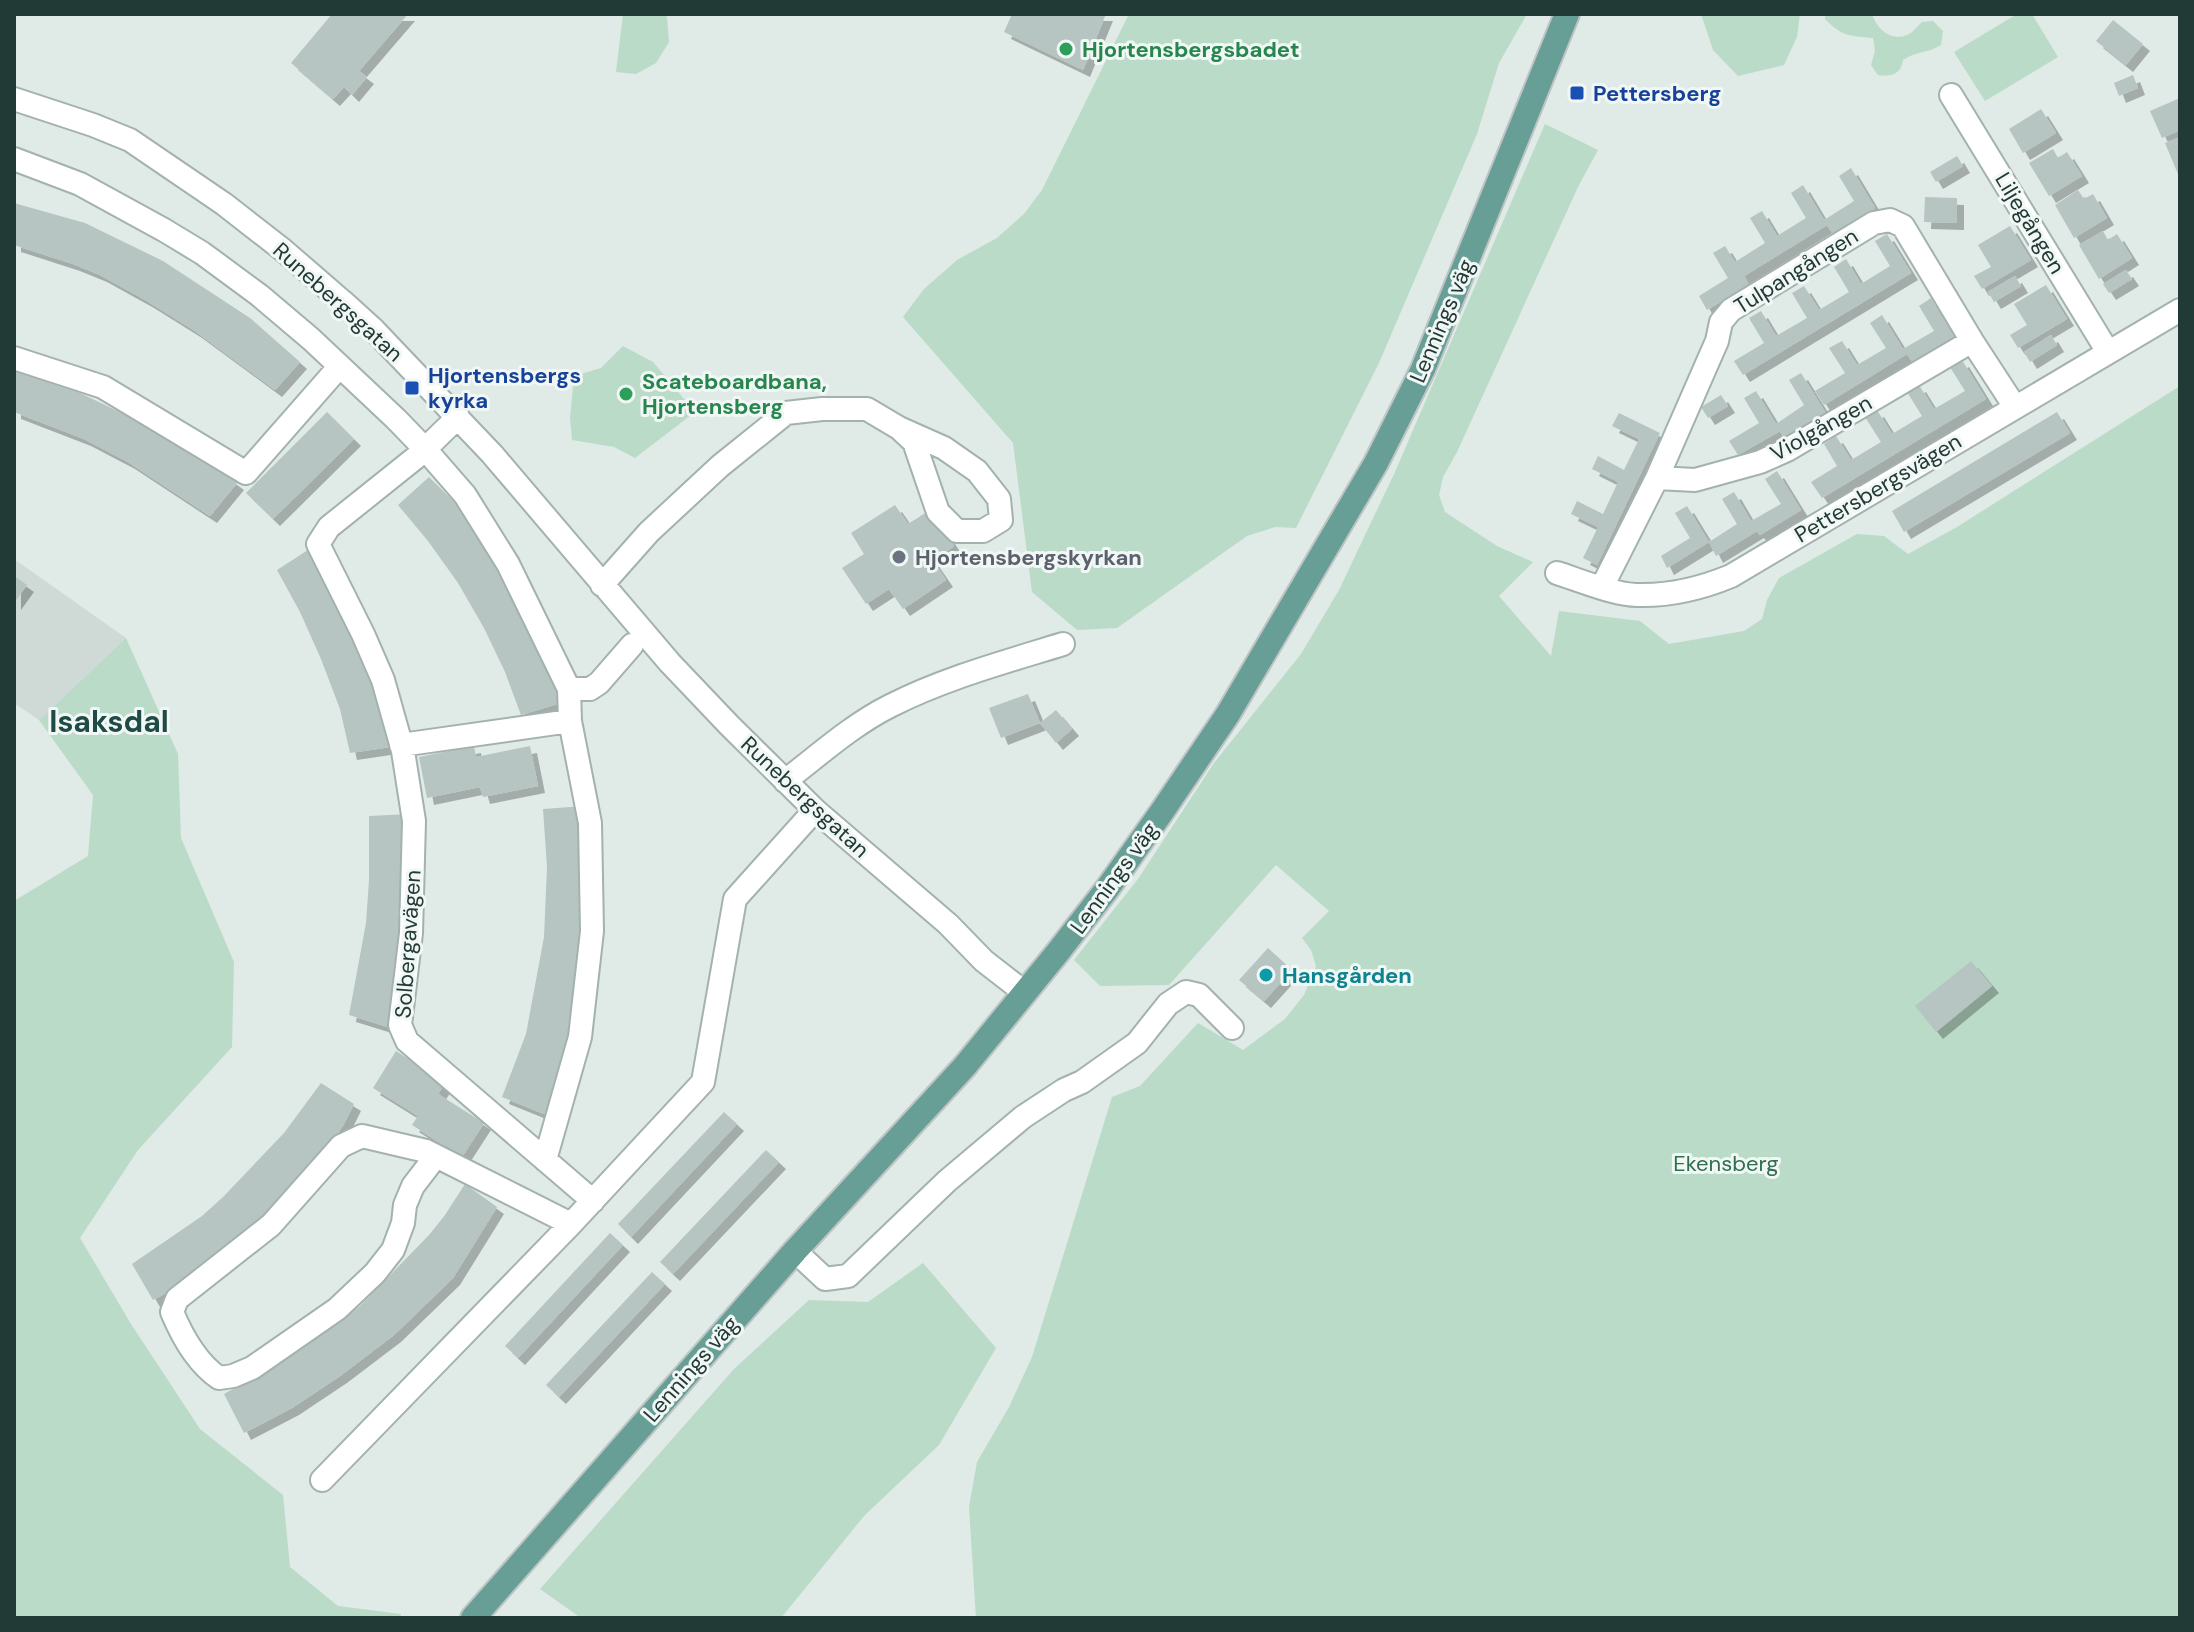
<svg xmlns="http://www.w3.org/2000/svg" width="2194" height="1632" font-family="'DM Sans',sans-serif">
<defs>
<filter id="shadow"><feDropShadow dx="7" dy="7" stdDeviation="0" flood-color="#0004"/></filter>
</defs>
<rect width="100%" height="100%" fill="#e0eae7"/>
<!-- built -->
<path fill="#cfdad6" d="M14,559L126,638L39,720L14,703Z"/>
<!-- green -->
<path fill="#badbc7" d="M623,14H663L667,17L669,42L656,63L636,74L616,72Z
M1129,14H1527L1499,63L1477,134L1379,363L1296,528L1275,527L1247,536L1117,628L1077,630L1032,592L1013,443L903,317L924,289L957,260L997,238L1024,214L1042,190Z
M1701,14H1800L1797,37L1784,65L1738,76L1713,50Z
M1825,14H1872C1876,28 1891,42 1907,35C1913,33 1917,26 1922,22L1933,21L1943,31L1941,45C1927,54 1915,51 1903,60C1901,74 1892,77 1878,75L1871,65L1875,51L1873,38C1850,36 1841,36 1825,19Z
M2017,14H2032L2058,57L1985,101L1954,52Z
M1545,124L1598,150L1578,187L1457,452L1443,477L1439,495L1445,512L1497,546L1533,562L1499,596L1551,656L1559,611L1640,621L1669,644L1744,631L1762,619L1767,600L1779,578L1857,534L1884,536L1908,554L1957,527L2180,386V1618H976L969,1507L977,1462L1009,1407L1032,1357L1112,1097L1140,1086L1198,1023L1243,1050L1285,1019L1304,995L1316,966L1311,950L1302,938L1329,911L1276,865L1169,985L1100,986L1074,960L1138,879L1214,763L1301,654L1339,590L1395,472Z
M623,346L653,362L695,412L635,458L614,447L572,440L570,418L574,376L601,368Z
M126,638L178,754L181,838L234,962L232,1047L138,1150L80,1238L131,1324L200,1429L283,1495L290,1567L338,1606L401,1614L400,1618H14V901L88,856L93,795L39,720Z
M923,1263L996,1348L939,1445L864,1516L781,1618H581L540,1589L734,1369L809,1300L868,1302Z"/>
<!-- building -->
<path fill="#b6c5c1" filter="url(#shadow)" d="M332,14H408L359,71L367,77L352,95L344,87L333,99L291,63Z
M1012,14H1106L1083,70L1004,32Z
M2113,20L2143,44L2126,65L2096,41Z
M2133,75L2138,88L2119,96L2114,83Z
M2180,98V130L2162,138L2150,111Z
M2041,109L2056,133L2023,153L2009,129Z
M2180,137V179L2165,143Z
M2053,149L2058,158L2067,152L2082,176L2049,196L2029,163Z
M1957,156L1963,166L1936,182L1930,172Z
M1851,168L1875,208L1833,234L1827,225L1744,276L1749,285L1707,310L1699,296L1728,278L1713,253L1725,246L1735,262L1765,243L1750,218L1762,211L1777,236L1806,218L1791,193L1803,185L1824,220L1854,201L1839,176Z
M2078,190L2084,199L2093,194L2107,218L2074,238L2055,205Z
M1925,197L1957,198V223L1924,222Z
M14,203L85,223L163,261L250,318L300,362L275,390L195,331L147,301L100,275L73,264L14,245Z
M2010,226L2031,260L1982,289L1974,276L1991,267L1978,245Z
M2103,231L2108,240L2117,234L2132,258L2099,279L2079,245Z
M1887,234L1911,273L1743,375L1734,361L1764,343L1749,318L1761,311L1776,336L1807,318L1792,293L1804,286L1819,310L1849,292L1834,267L1846,259L1861,284L1890,266L1875,241Z
M2126,270L2132,279L2109,293L2103,284Z
M2015,276L2021,286L1994,302L1988,292Z
M2046,285L2067,319L2018,348L2010,335L2027,325L2014,304Z
M1931,298L1954,337L1913,363L1907,354L1824,405L1815,391L1845,373L1829,348L1842,341L1857,365L1886,348L1870,323L1882,315L1903,349L1934,331L1919,306Z
M2051,335L2057,345L2030,362L2024,352Z
M1962,360L1986,399L1822,498L1811,482L1837,466L1824,444L1836,436L1851,460L1881,442L1865,417L1877,410L1892,434L1922,416L1907,392L1919,385L1934,409L1965,391L1950,367Z
M14,371L80,393L145,424L200,456L237,483L210,516L128,462L84,439L14,412Z
M1801,373L1825,412L1783,437L1780,431L1738,455L1729,441L1759,423L1744,398L1756,391L1776,424L1804,405L1789,380Z
M1721,395L1728,406L1708,418L1701,407Z
M327,412L354,439L273,519L246,493Z
M2057,412L2070,433L1904,532L1892,511Z
M1619,413L1660,433L1597,565L1583,558L1598,527L1571,514L1577,501L1603,514L1618,482L1592,469L1598,456L1624,470L1639,439L1612,426Z
M1777,471L1801,510L1760,535L1757,531L1716,556L1709,542L1737,524L1722,499L1734,492L1751,521L1781,504L1765,479Z
M429,477L450,498L498,561L564,702L521,715L505,672L484,628L458,583L428,541L398,505Z
M895,505L908,524L930,510L954,546L933,561L946,580L903,609L889,589L866,604L842,568L864,554L851,533Z
M1687,506L1709,542L1667,568L1661,556L1690,538L1675,513Z
M311,548L327,574L393,728L397,746L350,753L340,709L321,659L300,612L277,570Z
M14,576L27,585L14,603Z
M1028,694L1040,723L1001,738L989,708Z
M1056,710L1072,729L1056,743L1040,723Z
M474,746L476,757L530,746L538,786L483,797L480,787L427,798L419,757Z
M584,806L585,943L570,1025L558,1072L544,1114L502,1097L526,1034L544,937L547,867L543,809Z
M410,814V856L391,1028L349,1015L366,923L369,880V816Z
M1268,948L1292,970L1264,1001L1239,980Z
M1971,961L1992,986L1936,1032L1915,1006Z
M396,1051L445,1083L438,1094L484,1123L462,1157L412,1125L418,1116L373,1088Z
M321,1083L354,1104L344,1124L327,1150L291,1195L179,1286L153,1300L132,1264L202,1216L223,1197L284,1133Z
M724,1112L737,1124L631,1237L618,1224Z
M766,1150L779,1162L673,1274L660,1262Z
M465,1184L497,1207L453,1278L394,1335L340,1376L292,1408L244,1433L224,1394L299,1351L360,1306L429,1235L445,1215Z
M610,1233L623,1245L518,1358L505,1346Z
M652,1272L665,1284L559,1397L546,1385Z"/>
<g fill="none" stroke-linecap="round" stroke-linejoin="round">
<defs>
<path id="minor" d="M1951,95L2108,352
M14,99L93,125L130,140L224,204L283,250L342,301L374,330L492,454L670,663L729,725L815,810L948,924L984,961L1024,992
M14,159L80,184L164,230L202,253L259,295L311,339L396,419L425,449L465,495L508,564L569,689L570,721L590,823L592,931L580,1037L545,1160
M14,358L103,387L246,473L339,367
M458,417L419,455L329,527L318,544L363,634L383,680L403,751L414,821L411,933L400,1025L407,1041L593,1201
M1657,478L1695,480L1760,462L1787,450L1972,341
M1557,573C1579,580 1615,595 1637,595C1668,596 1702,588 1731,576L2180,310
M602,585L649,532L720,466L786,413L822,409H867L899,428L914,442L938,512L957,531H983L1001,520L999,499L977,471L944,448L899,428
M1602,587L1657,478L1706,366L1717,341L1721,322L1731,310L1874,223L1890,220L1903,226L1972,341L2015,407
M569,689H590L599,683L632,645
M401,745L570,721
M785,781C819,755 852,725 890,706C945,678 1005,662 1063,644
M436,1156L413,1186L405,1205L403,1223L393,1250L375,1273L337,1309L252,1368L233,1376L219,1378C197,1363 182,1336 172,1312L177,1299L271,1225L341,1146L362,1136L426,1151L436,1156L571,1224
M795,1251L825,1279L848,1276L947,1181L1023,1117L1064,1090L1082,1082L1137,1043L1168,1004L1186,992L1199,995L1232,1028
M322,1480L571,1224L703,1082L735,899L815,810"/>
<path id="major" d="M473,1618L795,1251L965,1066L1058,952L1107,889L1161,813L1228,714L1376,463L1423,369L1567,14"/>
</defs>
<!-- minor casing -->
<use href="#minor" stroke="#a3b2ae" stroke-width="26"/>
<!-- major casing -->
<use href="#major" stroke="#bdc4c3" stroke-width="28"/>
<!-- minor -->
<use href="#minor" stroke="#fff" stroke-width="22"/>
<!-- major -->
<use href="#major" stroke="#679e96" stroke-width="24"/>
</g>
<!-- markers -->
<g fill="#2e9e5b" stroke="#f1f7f5" stroke-width="3">
<circle cx="1066" cy="49" r="8"/>
<circle cx="626" cy="394" r="8"/>
</g>
<g fill="#1a4fb4" stroke="#f1f7f5" stroke-width="3">
<rect x="1569" y="85" width="16" height="16" rx="4"/>
<rect x="404" y="380" width="16" height="16" rx="4"/>
</g>
<circle fill="#6b7280" stroke="#f1f7f5" stroke-width="3" cx="899" cy="557" r="8"/>
<circle fill="#0f9aa8" stroke="#f1f7f5" stroke-width="3" cx="1266" cy="975" r="8"/>
<g text-anchor="middle" dominant-baseline="central" stroke-width="6" stroke-linejoin="round" paint-order="stroke">
<!-- leisure labels -->
<g font-size="22" font-weight="bold" fill="#27864d" stroke="#f1f7f5" text-anchor="start">
<text x="1082" y="49">Hjortensbergsbadet</text>
<text x="642" y="381">Scateboardbana,<tspan x="642" dy="25">Hjortensberg</tspan></text>
</g>
<!-- transit labels -->
<g font-size="22" font-weight="bold" fill="#164399" stroke="#f1f7f5" text-anchor="start">
<text x="1593" y="93">Pettersberg</text>
<text x="428" y="375">Hjortensbergs<tspan x="428" dy="25">kyrka</tspan></text>
</g>
<!-- street labels -->
<g font-size="22" fill="#223a36" stroke="#f1f7f5">
<text transform="translate(2030 223) rotate(59)">Liljegången</text>
<text transform="translate(1796 271) rotate(-32)">Tulpangången</text>
<text transform="translate(338 302) rotate(42)">Runebergsgatan</text>
<text transform="translate(1442 321) rotate(-67)">Lennings väg</text>
<text transform="translate(1821 428) rotate(-29)">Violgången</text>
<text transform="translate(1878 488) rotate(-31)">Pettersbergsvägen</text>
<text transform="translate(805 797) rotate(43)">Runebergsgatan</text>
<text transform="translate(1114 878) rotate(-54)">Lennings väg</text>
<text transform="translate(408 944) rotate(-86)">Solbergavägen</text>
<text transform="translate(691 1369) rotate(-49)">Lennings väg</text>
</g>
<!-- worship labels -->
<g font-size="22" font-weight="bold" fill="#5b616d" stroke="#f1f7f5" text-anchor="start">
<text x="915" y="557">Hjortensbergskyrkan</text>
</g>
<!-- culture labels -->
<g font-size="22" font-weight="bold" fill="#0d838f" stroke="#f1f7f5" text-anchor="start">
<text x="1282" y="975">Hansgården</text>
</g>
<!-- park labels -->
<g font-size="22" fill="#2f6e4f" stroke="#f1f7f5">
<text x="1726" y="1163">Ekensberg</text>
</g>
<!-- district labels -->
<g font-size="30" font-weight="bold" fill="#1f4b46" stroke="#f1f7f5">
<text x="109" y="721">Isaksdal</text>
</g>
</g>
<!-- border -->
<rect width="2194" height="1632" fill="none" stroke="#223a36" stroke-width="32"/>
</svg>
